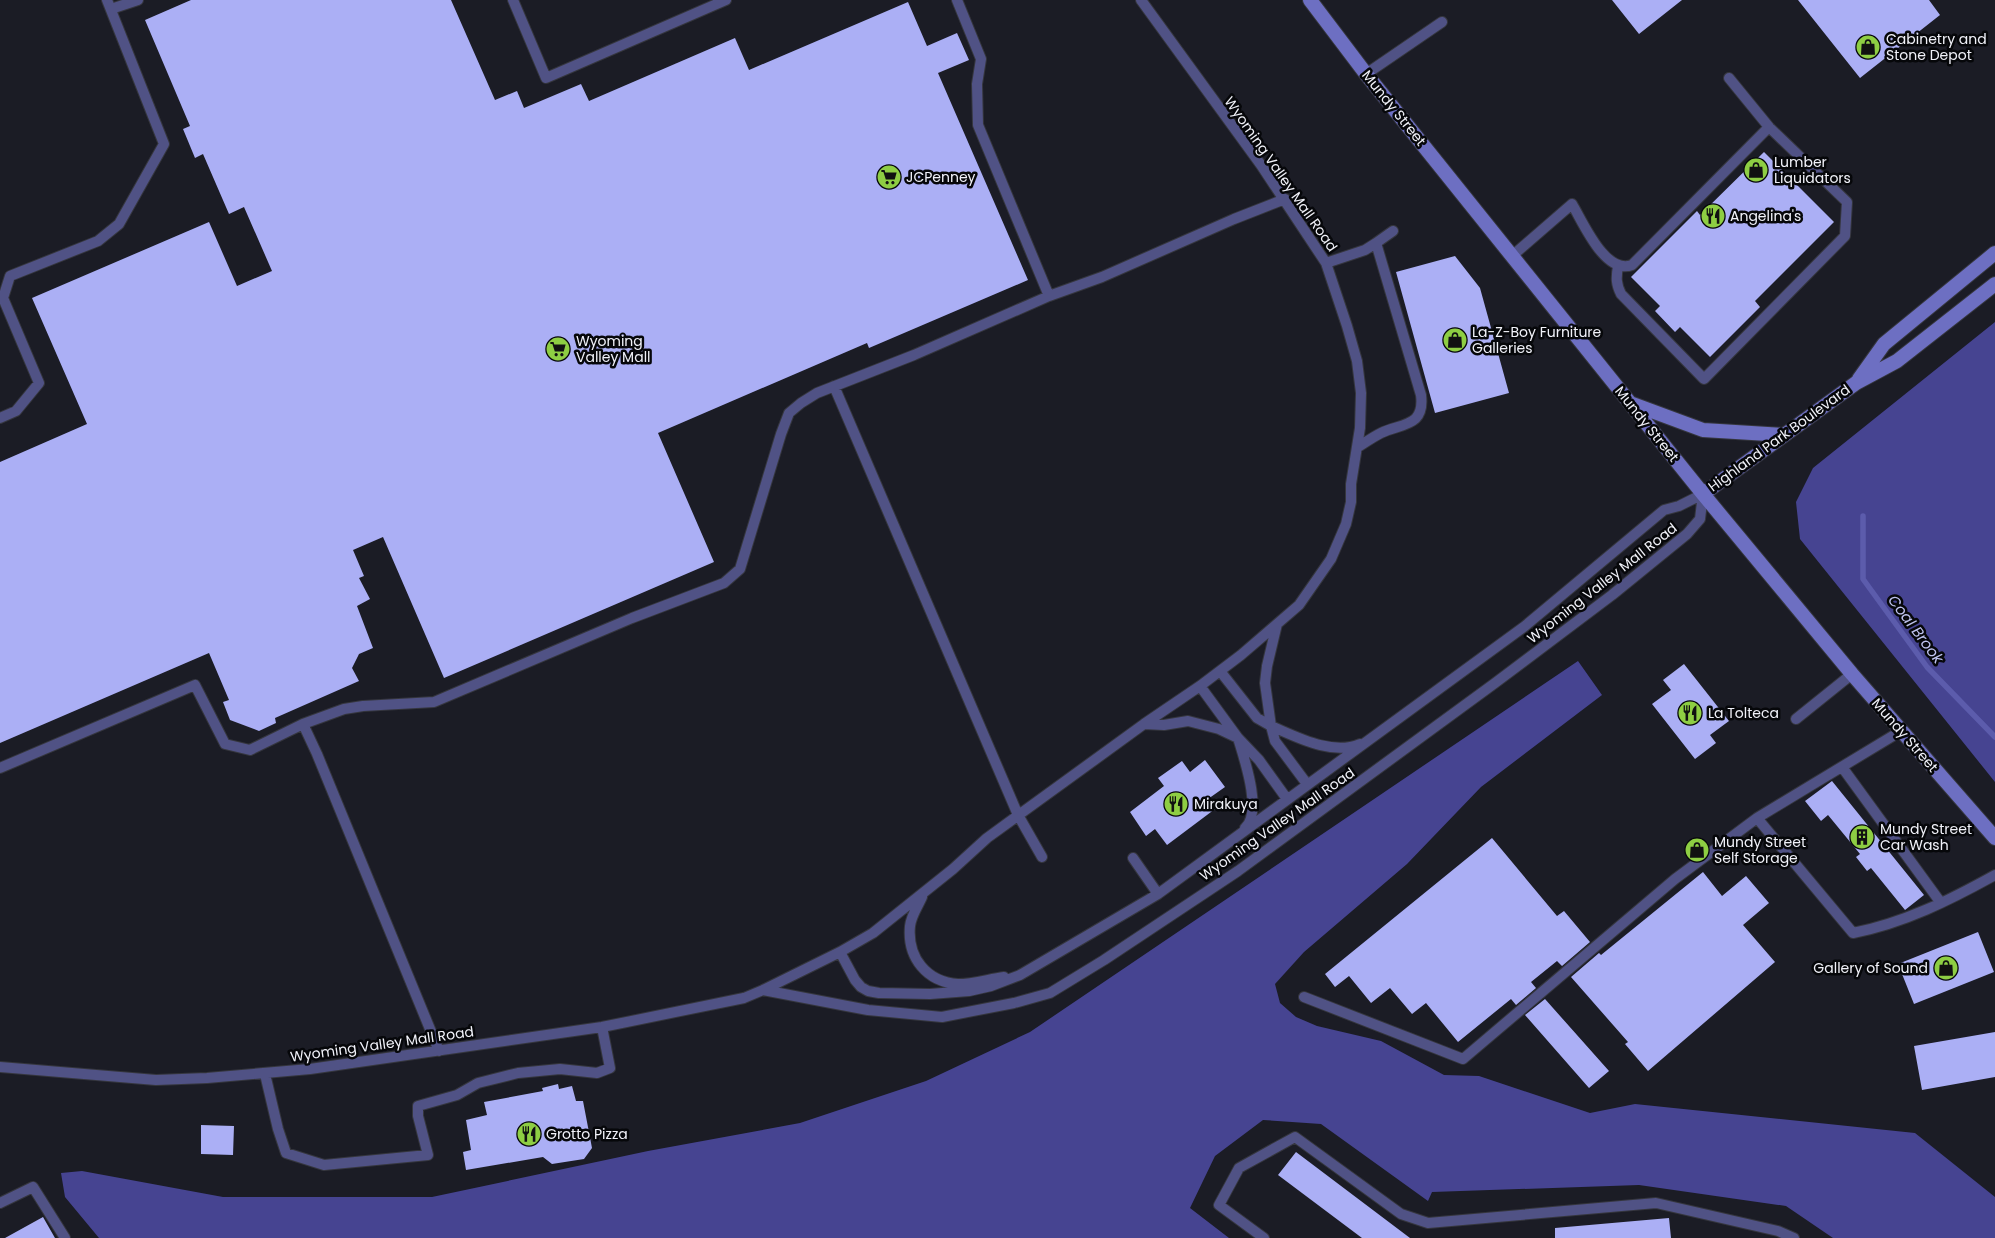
<svg xmlns="http://www.w3.org/2000/svg" width="1995" height="1238" font-family="Poppins,sans-serif">
<rect width="100%" height="100%" fill="#1b1c25"/>
<!-- forest -->
<path fill="#464491" d="M1995,322V782L1800,539L1796,502L1813,468Z
M1578,661L1602,695L1481,787L1407,864L1304,952L1275,984L1280,1003L1296,1017L1317,1026L1381,1041L1444,1075L1479,1076L1590,1113L1635,1104L1915,1133L1995,1197V1238H1833L1786,1206L1639,1185L1432,1192L1428,1201L1321,1124L1263,1120L1215,1156L1190,1208L1229,1238H99L65,1197L61,1173L82,1171L223,1197H432L648,1151L800,1123L926,1081L1030,1032Z"/>
<g fill="none" stroke-linecap="round" stroke-linejoin="round">
<!-- stream -->
<path stroke="#5c5cac" stroke-width="5.5" d="M1863,516V579L1927,667L1995,737"/>
</g>
<!-- building -->
<path fill="#abaff5" d="M191,0H451L495,100L517,91L524,108L581,84L589,101L735,38L749,70L908,2L927,46L957,33L969,60L938,73L1028,280L869,348L867,343L658,433L714,562L444,678L383,537L353,550L364,576L359,578L370,599L357,606L373,648L359,654L352,668L359,681L275,718L276,723L259,731L230,720L223,702L229,700L209,653L0,743V462L87,424L32,298L209,222L237,286L272,271L244,207L229,214L203,154L195,158L183,129L190,126L145,20Z
M1612,0H1682L1639,34Z
M1798,0H1929L1940,15L1860,78Z
M1764,152L1834,222L1755,301L1760,307L1710,357L1680,327L1675,332L1655,311L1660,306L1631,277L1697,211L1700,215Z
M1455,256L1480,288L1509,393L1435,413L1396,272Z
M1684,664L1729,721L1710,735L1716,743L1695,759L1652,704L1671,690L1663,680Z
M1205,760L1225,787L1208,799L1215,809L1167,845L1155,829L1146,836L1130,812L1164,786L1158,778L1182,761L1190,772Z
M1832,781L1924,895L1905,910L1871,868L1867,871L1856,857L1860,854L1828,815L1821,821L1805,801Z
M1492,838L1557,916L1564,911L1590,942L1562,966L1557,961L1531,982L1536,988L1516,1005L1511,999L1458,1042L1426,1003L1412,1014L1390,988L1371,1003L1349,976L1335,987L1325,974Z
M1703,872L1722,896L1746,876L1769,903L1743,925L1775,962L1648,1071L1625,1044L1628,1042L1571,977L1599,953L1601,955Z
M1978,932L1994,972L1914,1004L1898,964Z
M1545,999L1609,1071L1589,1088L1525,1015Z
M1995,1032V1077L1922,1090L1914,1046Z
M558,1084L559,1089L572,1086L576,1101H583L592,1148L584,1159L552,1164L543,1157L466,1170L463,1152L471,1150L466,1120L487,1115L484,1102L543,1091L542,1088Z
M201,1125L234,1126L233,1155L201,1154Z
M1296,1152L1410,1238H1362L1278,1175Z
M43,1217L55,1238H5Z
M1669,1218L1671,1238H1555V1228Z"/>
<g fill="none" stroke-linecap="round" stroke-linejoin="round">
<defs>
<path id="service" d="M513,0L546,78L726,0
M957,0L981,59L977,84L978,125L1049,296
M111,9L138,0
M1366,74L1442,22
M1729,78L1769,127
M1512,256L1572,204C1583,222 1605,275 1632,265L1769,127L1847,202L1845,236L1704,379L1621,294C1616,284 1616,278 1618,266
M1326,263L1365,250L1376,243
M834,386L1018,815L1042,857
M0,418L16,411L39,383L3,298L10,276L98,241L119,224L164,144L107,0
M1358,447C1366,442 1373,437 1381,433C1402,423 1425,427 1421,395L1376,243L1393,231
M1277,624L1267,666L1265,683L1271,726C1297,737 1332,756 1360,744
M1220,671L1257,718L1271,726L1275,741L1307,784
M1200,686L1238,738L1259,760L1287,799
M1796,719L1852,674
M303,724L344,709L363,706L434,702L632,618L724,583L740,569L781,434L789,413L801,403L817,393L914,355L1049,296L1102,277L1234,219L1285,199
M1144,724L1164,725L1188,721L1219,729L1238,738C1244,758 1263,812 1245,828
M1842,767L1941,903
M0,768L195,685L225,744L250,750L303,724L317,754L439,1051
M1757,818L1853,933C1904,923 1950,900 1995,875
M1133,858L1158,894
M922,897C918,906 911,916 910,926C907,958 927,982 958,984C973,984 989,979 1004,977
M840,952L855,980L861,987L868,991L879,993L930,994L969,991L991,986L1020,975L1158,894L1525,626L1664,510L1679,506L1703,494
M763,990L868,1010L942,1017L1014,1003L1050,993L1104,960L1238,871L1495,683L1612,595L1687,534L1700,519L1703,494
M1304,997L1463,1059L1675,879L1757,818L1901,731
M0,1067L156,1080L207,1078L310,1069L602,1027L744,998L763,990L840,952L873,933L953,869L987,838L1144,724L1200,686L1241,655L1299,605L1331,559L1346,524L1351,502V484L1360,428L1361,393L1357,361L1347,326L1326,263L1261,165L1141,0
M265,1074L278,1129L286,1153L324,1165L428,1155L418,1116V1106L457,1095L478,1083L518,1073L560,1069L597,1073L610,1068L602,1027
M0,1203L33,1187L65,1238
M1264,1238L1219,1205L1239,1168L1295,1137L1401,1214L1428,1223L1656,1203L1778,1231L1794,1238"/>
<path id="secondary" d="M1310,0L1366,74L1703,494L1852,674L1995,838
M1859,379L1884,344L1995,253
M1630,403L1703,430L1784,435
M1703,494L1856,383L1897,361L1995,284"/>
</defs>
<!-- service casing -->
<use href="#service" stroke="#35363e" stroke-width="12"/>
<!-- secondary casing -->
<use href="#secondary" stroke="#35363e" stroke-width="16"/>
<!-- service -->
<use href="#service" stroke="#505285" stroke-width="10"/>
<!-- secondary -->
<use href="#secondary" stroke="#6d6fc2" stroke-width="14"/>
</g>
<!-- icons -->
<defs>
<symbol id="shop-disc" viewBox="-11 -11 22 22"><circle r="9.5" fill="#8ece43" stroke="#06070a"/><path d="M-5-2.5h2.3a2.7 3.5 0 0 1 5.4 0H5L5.5 6h-11ZM-1.5-2.5h3a1.5 2.3 0 0 0-3 0Z" fill="#111"/></symbol>
<symbol id="supermarket-disc" viewBox="-11 -11 22 22"><circle r="9.5" fill="#8ece43" stroke="#06070a"/><path d="M-6-5.5h2.5l.6 2H6L4.5 2H-2.5L-4.4-4H-6ZM-1.5 3.2a1.3 1.3 0 1 0 .1 0ZM3 3.2a1.3 1.3 0 1 0 .1 0Z" fill="#111"/></symbol>
<symbol id="restaurant-disc" viewBox="-11 -11 22 22"><circle r="9.5" fill="#8ece43" stroke="#06070a"/><path d="M-5-6h1v4h1v-4h1v4h1v-4h1v5L-1.5 .5V6h-2V.5L-5-1ZM5-6V6H3V1.5H1.5Q1.5-4 5-6Z" fill="#111"/></symbol>
<symbol id="building-disc" viewBox="-11 -11 22 22"><circle r="9.5" fill="#8ece43" stroke="#06070a"/><path d="M-4-6H4V6H1V3H-1V6H-4ZM-2.5-4.3h1.7v1.8h-1.7ZM.8-4.3h1.7v1.8H.8ZM-2.5-1h1.7V.8h-1.7ZM.8-1h1.7V.8H.8Z" fill="#111"/></symbol>
</defs>
<g fill-rule="evenodd">
<use href="#shop-disc" x="1854" y="33" width="28" height="28"/>
<use href="#shop-disc" x="1742" y="156" width="28" height="28"/>
<use href="#supermarket-disc" x="875" y="163" width="28" height="28"/>
<use href="#restaurant-disc" x="1699" y="202" width="28" height="28"/>
<use href="#shop-disc" x="1441" y="326" width="28" height="28"/>
<use href="#supermarket-disc" x="544" y="335" width="28" height="28"/>
<use href="#restaurant-disc" x="1676" y="699" width="28" height="28"/>
<use href="#restaurant-disc" x="1162" y="790" width="28" height="28"/>
<use href="#building-disc" x="1848" y="823" width="28" height="28"/>
<use href="#shop-disc" x="1683" y="836" width="28" height="28"/>
<use href="#shop-disc" x="1932" y="954" width="28" height="28"/>
<use href="#restaurant-disc" x="515" y="1120" width="28" height="28"/>
</g>
<g text-anchor="middle" dominant-baseline="central" stroke-width="5" stroke-linejoin="round" paint-order="stroke">
<!-- poi labels -->
<g font-size="14" fill="#f1f2f9" stroke="#06070a" text-anchor="start">
<text x="1886" y="39">Cabinetry and<tspan x="1886" dy="16">Stone Depot</tspan></text>
<text x="1774" y="162">Lumber<tspan x="1774" dy="16">Liquidators</tspan></text>
<text x="906" y="177">JCPenney</text>
<text x="1730" y="216">Angelina's</text>
<text x="1472" y="332">La-Z-Boy Furniture<tspan x="1472" dy="16">Galleries</tspan></text>
<text x="576" y="341">Wyoming<tspan x="576" dy="16">Valley Mall</tspan></text>
<text x="1708" y="713">La Tolteca</text>
<text x="1194" y="804">Mirakuya</text>
<text x="1880" y="829">Mundy Street<tspan x="1880" dy="16">Car Wash</tspan></text>
<text x="1714" y="842">Mundy Street<tspan x="1714" dy="16">Self Storage</tspan></text>
<text x="1928" y="968" text-anchor="end">Gallery of Sound</text>
<text x="546" y="1134">Grotto Pizza</text>
</g>
<!-- street labels -->
<g font-size="14" fill="#f1f2f9" stroke="#06070a">
<text transform="translate(1394 108) rotate(51)">Mundy Street</text>
<text transform="translate(1281 174) rotate(55)">Wyoming Valley Mall Road</text>
<text transform="translate(1647 424) rotate(51)">Mundy Street</text>
<text transform="translate(1779 438) rotate(-36)">Highland Park Boulevard</text>
<text transform="translate(1602 583) rotate(-38)">Wyoming Valley Mall Road</text>
<text transform="translate(1905 735) rotate(49)">Mundy Street</text>
<text transform="translate(1277 824) rotate(-35)">Wyoming Valley Mall Road</text>
<text transform="translate(382 1044) rotate(-8)">Wyoming Valley Mall Road</text>
</g>
<!-- water labels -->
<g font-size="15" font-style="italic" fill="#bfc3ef" stroke="#06070a">
<text transform="translate(1916 629) rotate(53)">Coal Brook</text>
</g>
</g>
</svg>
